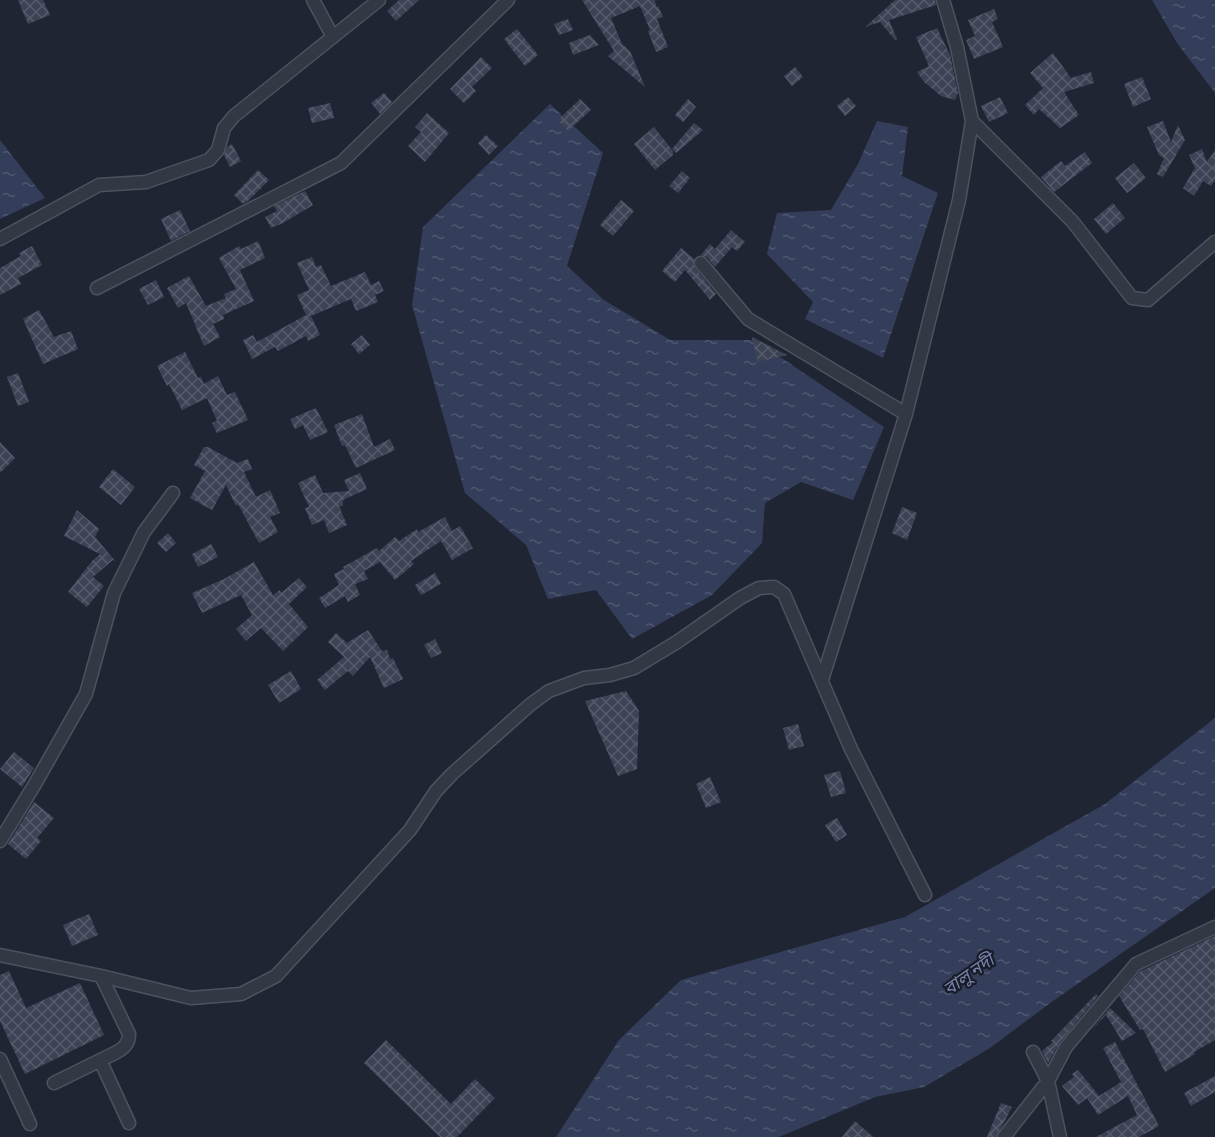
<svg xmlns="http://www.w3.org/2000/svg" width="1215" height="1137" font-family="'Sofia Sans Condensed','Noto Sans Bengali',sans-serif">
<defs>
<pattern id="water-ripples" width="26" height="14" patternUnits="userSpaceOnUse" patternTransform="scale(1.5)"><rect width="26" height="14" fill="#343e5b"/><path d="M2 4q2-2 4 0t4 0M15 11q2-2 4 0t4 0" fill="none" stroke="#4f5871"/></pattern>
<pattern id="building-cross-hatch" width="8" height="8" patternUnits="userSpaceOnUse" patternTransform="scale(1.5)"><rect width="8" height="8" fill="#3c4355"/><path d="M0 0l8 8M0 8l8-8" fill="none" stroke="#565c6c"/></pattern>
</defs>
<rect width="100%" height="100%" fill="#202534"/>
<!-- water -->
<path fill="url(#water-ripples)" d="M1152,0H1215V93L1177,43Z
M550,104L603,153L567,266L604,300L670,340H755L884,427L853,500L801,482L765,503L762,543L712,595L632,639L596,590L548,599L526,545L465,493L412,305L423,227Z
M877,121L908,127L902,176L938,193L883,358L805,319L813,302L767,254L777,213L831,210L858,164Z
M0,140L45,198L0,219Z
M1215,718V888L1053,1001L990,1048L924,1087L875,1097L779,1137H556L619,1040L681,980L905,917L1105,804Z"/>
<!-- building -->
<path fill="url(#building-cross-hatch)" d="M18,0H43L50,15L28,24Z
M399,0H419L396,21L387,11Z
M582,0H655L656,7L658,6L663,17L657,19L668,47L656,52L648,31L650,30L640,6L611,18L622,44L630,51L645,87L608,56L614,51Z
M895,0H935L936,5L889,20L897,39L895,40L880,22L865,27Z
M994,9L998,19L992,22L1003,47L974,59L966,40L975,36L968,20Z
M568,19L573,30L559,35L554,24Z
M937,28L950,55L958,93L955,100L941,96L924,82L917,72L929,66L916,37Z
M517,29L538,55L525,66L504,39Z
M590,35L599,45L573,55L569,43Z
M1053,53L1071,78L1091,72L1094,83L1064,92L1079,115L1060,128L1039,109L1034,115L1025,105L1043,88L1030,73Z
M481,57L492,68L472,87L476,91L464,103L450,89Z
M795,67L803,77L792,86L784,76Z
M1142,77L1151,99L1133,107L1124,84Z
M384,93L392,102L380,114L371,103Z
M848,97L856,106L845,116L837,106Z
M1000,97L1008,113L989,122L981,106Z
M580,99L591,110L568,131L558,120Z
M688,99L696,107L683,122L675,115Z
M330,103L334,118L312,123L308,108Z
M427,113L449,133L425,162L408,146L421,132L415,127Z
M1163,121L1171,142L1178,125L1185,140L1163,177L1157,174L1164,158L1159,155L1147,127Z
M694,123L703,130L676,153L672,149Z
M654,127L673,151V155L655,170L634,144Z
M486,135L498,146L489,155L478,143Z
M232,144L241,161L230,167L224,155L227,147Z
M1202,149L1207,162L1215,150V180L1211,186L1203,181L1194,196L1183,188L1195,168L1189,155Z
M1085,152L1092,163L1054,192L1041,177L1061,161L1065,166Z
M1134,163L1146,178L1127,193L1115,178Z
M258,170L269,180L248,201L243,204L234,195Z
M682,171L690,178L678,193L669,186Z
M305,191L313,205L283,223L271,228L265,217L277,211L274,206Z
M621,200L634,211L613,236L600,225Z
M1113,203L1125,218L1106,234L1094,219Z
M180,210L190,231L171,241L161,219Z
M731,230L745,242L737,251L732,247L715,267L707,257L701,255L710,244L715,249Z
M258,241L265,258L240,270L254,301L223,315L224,319L213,324L220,337L204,346L186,303L178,308L167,288L189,276L206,306L226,298L224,294L236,289L219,258L239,246L241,249Z
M32,246L42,265L18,278L21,284L0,295V268L21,256L19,253Z
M681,248L694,259L695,268L716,294L710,300L685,270L675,282L662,271Z
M312,257L316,267L321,265L331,286L365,272L371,285L379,281L384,291L375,295L378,302L356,311L351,299L311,316L320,335L308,341L306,336L278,351L275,347L252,359L243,340L253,335L257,342L306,315L297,295L309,290L297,263Z
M156,280L164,297L148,305L139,289Z
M39,310L54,337L71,331L78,349L43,364L23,319Z
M362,335L370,345L359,354L351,344Z
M752,337L787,355L758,362Z
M185,352L198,378L201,377L204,384L218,376L227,395L235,392L248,420L217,433L212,423L217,421L207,398L182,410L169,384L167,386L157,366Z
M18,373L29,402L18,406L7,377Z
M316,408L328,432L310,440L303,425L295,429L290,419Z
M362,414L374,447L390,439L395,450L356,468L345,445L342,446L334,425Z
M0,442L15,458L0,473Z
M204,447H208L237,463L248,459L252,469L244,472L256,497L270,490L280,513L270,517L278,532L259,543L238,504L236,506L226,485L212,510L190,498L205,471L194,465Z
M113,469L135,487L121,505L99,487Z
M360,473L367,489L343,500V506H339L347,525L329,533L324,520L312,525L305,508L309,507L298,483L315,475L323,493L349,491L344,480Z
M902,507L917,513L907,540L892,533Z
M77,510L99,529L95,537L116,562L113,560L93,577L104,586L87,607L68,592L92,561L100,554L64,536Z
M445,517L452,531L460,526L473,548L452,560L441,541L411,561L414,564L395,580L380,562L364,571L368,579L355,584L360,595L348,602L345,596L325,608L319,598L339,585L334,574L344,569L343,567L377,548L379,551L395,537L399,541L417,529L418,532Z
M168,533L176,543L166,552L157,543Z
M211,544L218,557L198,567L192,554Z
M254,562L273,595L280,590L281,593L299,578L307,587L289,604L308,627L283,651L261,628L246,641L236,629L252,615L241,595L202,613L192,593L224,579Z
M435,573L441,584L421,595L415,585Z
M368,630L382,651L387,650L390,659L393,658L403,679L384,688L370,657L353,676L348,671L325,690L317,680L344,657L328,642L336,633L347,643Z
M435,639L442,653L431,658L424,645Z
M291,671L301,689L279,703L268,685Z
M626,691L639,711L637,769L618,776L585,701Z
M798,724L804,746L789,750L783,728Z
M14,752L34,768L22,787L0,769Z
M840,771L846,793L831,797L824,775Z
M710,777L721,802L706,808L696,784Z
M34,802L54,818L37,838L41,841L26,859L8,844Z
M837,818L847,835L836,842L825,825Z
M89,914L98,935L72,946L63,925Z
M1215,936V1040L1194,1052L1195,1054L1165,1072L1143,1029L1140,1030L1119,996L1141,971Z
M9,971L26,1008L80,983L104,1035L25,1074L0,1021V975Z
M1096,994L1098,996L1060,1042L1048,1063L1042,1051L1053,1042L1051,1041Z
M1110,1008L1111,1009L1136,1033L1122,1041L1106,1015L1091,1030Z
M386,1040L451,1104L475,1079L495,1098L457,1137H440L364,1063Z
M1115,1042L1159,1126L1139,1137H1096L1137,1115L1128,1096L1098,1115L1087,1098L1078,1105L1062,1086L1074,1077L1072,1074L1078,1070L1099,1096L1121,1082L1103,1048Z
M1215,1076V1092L1191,1106L1184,1093Z
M1001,1103L1012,1107L996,1137H987Z
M855,1121L873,1137H842Z"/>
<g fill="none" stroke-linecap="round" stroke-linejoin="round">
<defs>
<path id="minor" d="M313,0L333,37
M972,121L1073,222L1132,298L1148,300L1215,242
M0,239L99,185L146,182L209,160L218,150L224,128L234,116L379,0
M701,263L748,319L906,414
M97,288L341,163L508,0
M822,680L906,414L959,200L972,121L957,47L943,0
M0,841L35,784L86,694L114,593L144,532L173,493
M0,955L101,976L191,998L241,994L276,976L410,830L436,791L452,774L531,704L549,691L584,678L610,675L634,668L677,642L740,598L759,588L774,587L784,594L851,749L925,895
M1033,1052L1048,1081L1060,1137
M0,1059L30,1124
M100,1060L129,1123
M54,1083L115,1053C124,1048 129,1044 129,1034L101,976
M1004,1137L1048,1081L1066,1047L1136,964L1215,927"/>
</defs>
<!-- minor casing -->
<use href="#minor" stroke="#4e5260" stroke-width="15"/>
<!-- minor -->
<use href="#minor" stroke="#333845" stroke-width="12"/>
</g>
<g text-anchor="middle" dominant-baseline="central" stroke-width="4.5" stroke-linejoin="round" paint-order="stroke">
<!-- water labels -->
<g font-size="18" font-style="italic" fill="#7684aa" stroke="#191d29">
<text transform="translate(969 975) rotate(-35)">বালু নদী</text>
</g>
</g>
</svg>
